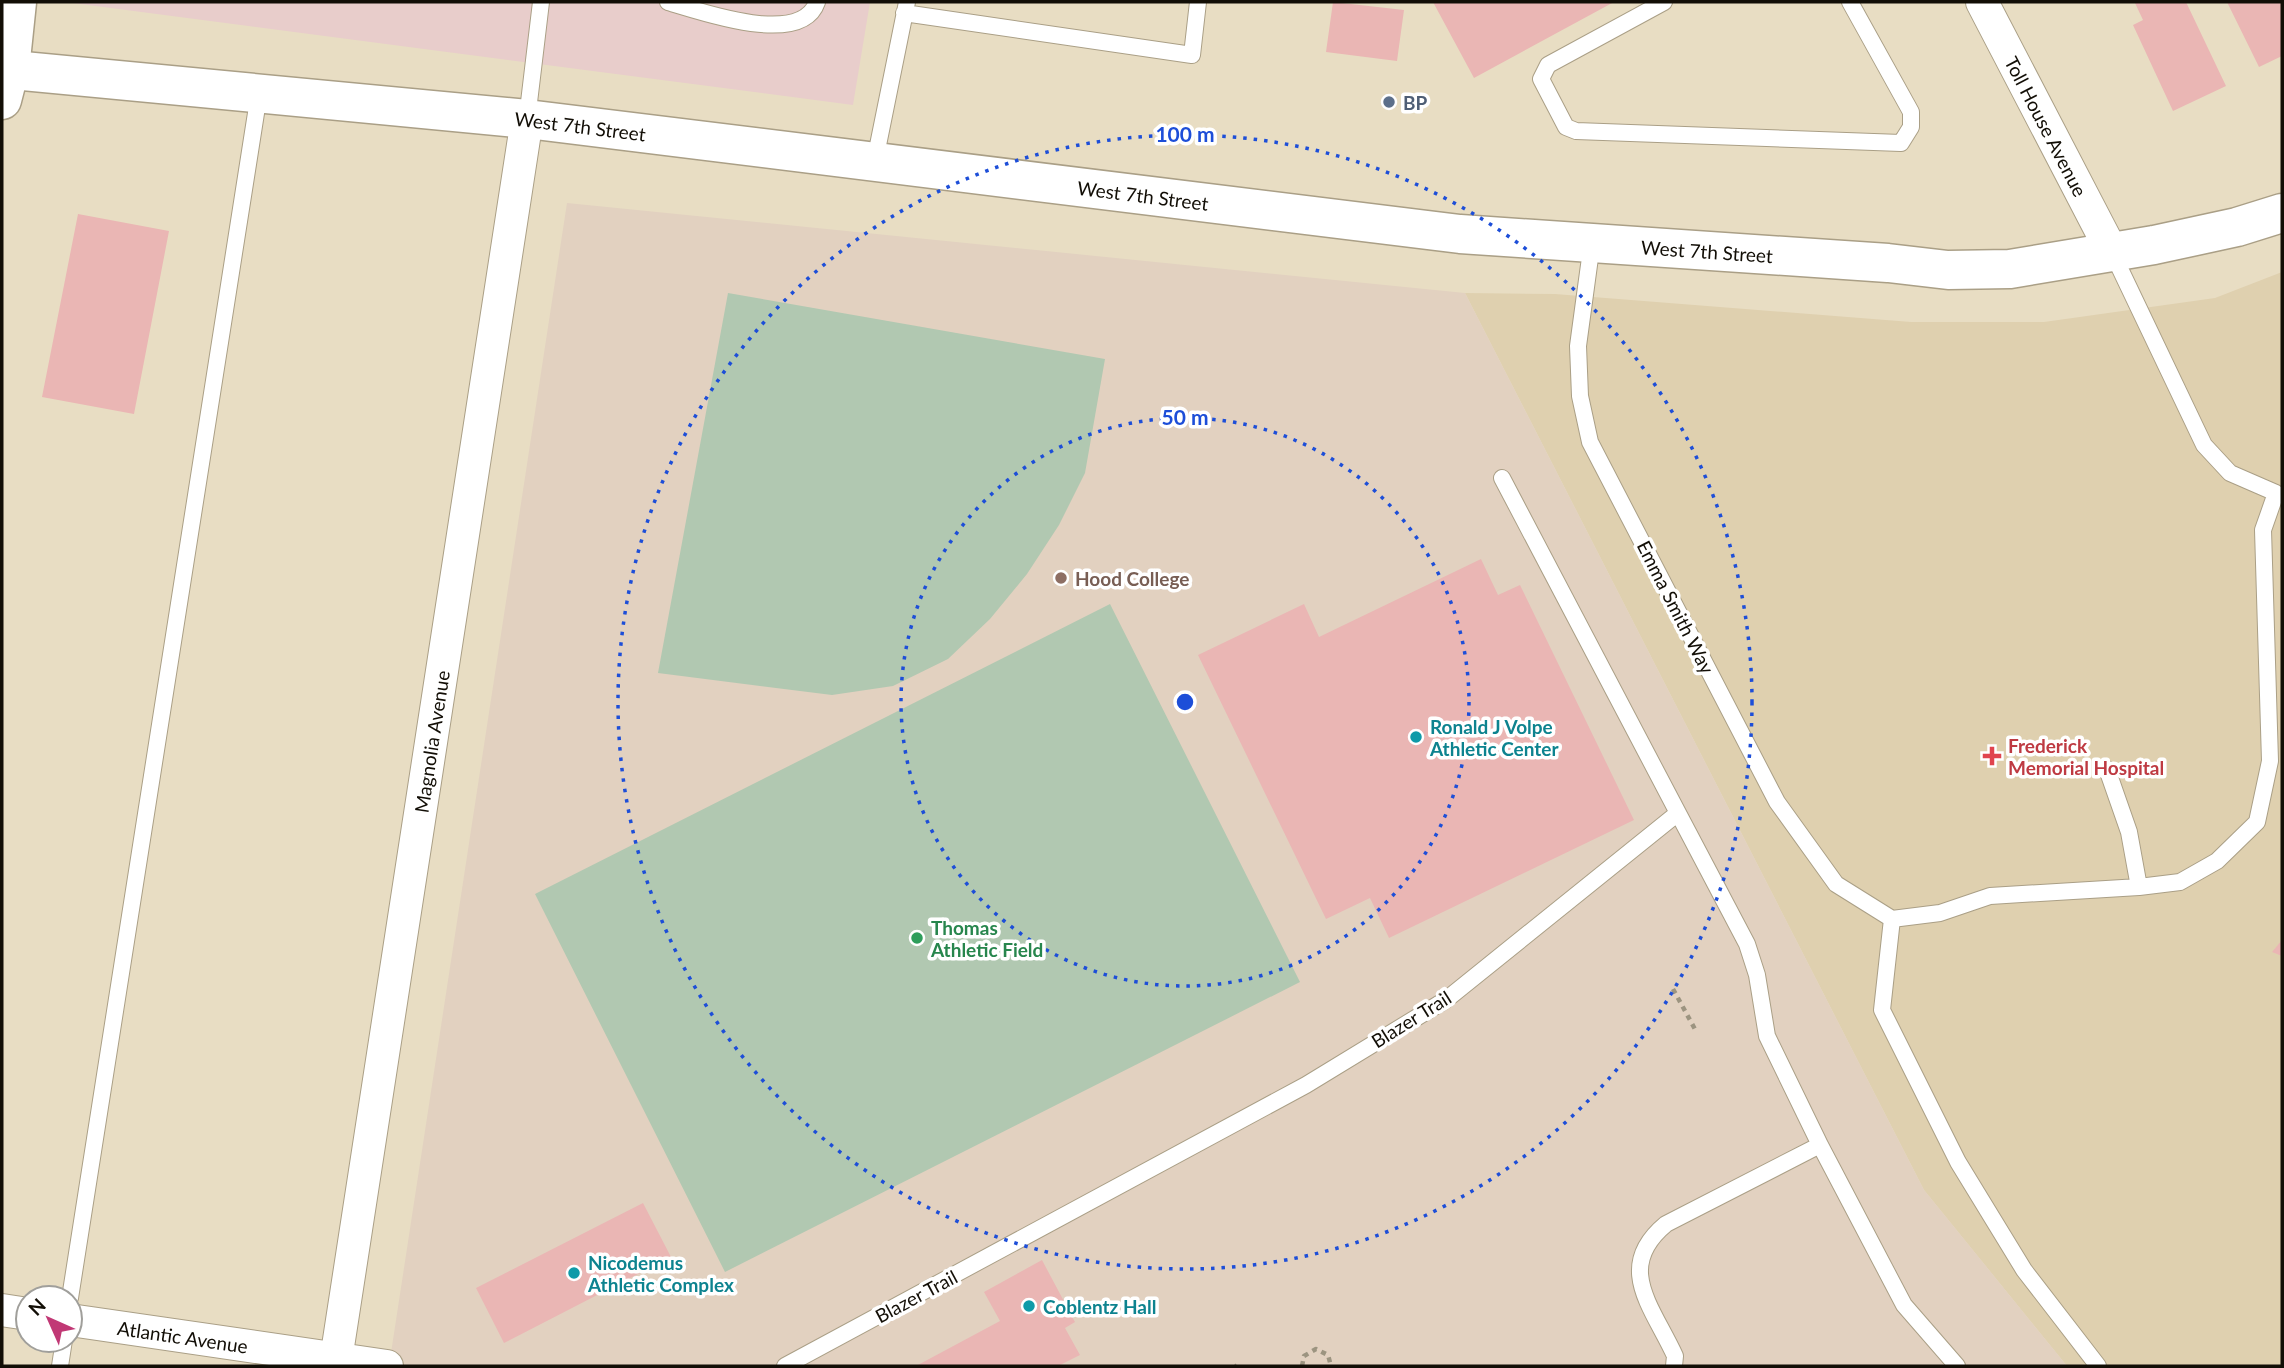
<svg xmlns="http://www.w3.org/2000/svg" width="2284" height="1368" font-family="Lato,sans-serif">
<rect width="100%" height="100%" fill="#e8ddc3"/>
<!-- commercial -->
<path fill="#e8cdcb" d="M65,2H870L853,105Z"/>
<!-- built -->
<path fill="#dfd0af" d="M2282,272V1366H2067L1924,1190L1465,293L1555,294L1911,322H2044L2215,298Z"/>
<!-- education -->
<path fill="#e2d1c0" d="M567,203L1465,293L1924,1190L2067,1366H389Z"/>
<!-- green -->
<path fill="#b1c8b1" d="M728,293L1105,359L1085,473L1059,525L1027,574L990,619L948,659L893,686L832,695L658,673Z
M1110,604L1300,982L725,1272L535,894Z"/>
<!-- building -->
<path fill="#eab6b4" d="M1333,2L1404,10L1397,61L1326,52Z
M1433,2H1614L1474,78Z
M2138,2H2186L2226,86L2173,111L2133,25L2143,20L2135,3Z
M2227,2H2282V56L2259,67Z
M78,214L169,231L134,414L42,397Z
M1481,559L1498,595L1520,585L1634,820L1389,938L1370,898L1326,919L1198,655L1304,604L1319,637Z
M2282,940V956L2272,952Z
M643,1203L671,1257L504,1343L476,1288Z
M1042,1260L1075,1322L1065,1328L1080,1355L1058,1366H916L1000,1321L984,1292Z"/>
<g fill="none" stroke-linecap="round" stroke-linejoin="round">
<defs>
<path id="lane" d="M668,2C700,11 801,48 817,2
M1664,2L1548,65L1541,79L1566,127L1576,131L1901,143L1911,127V112L1850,2
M904,13L1192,55L1198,2
M527,119L541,2
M875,160L907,2
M1592,243L1578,346L1580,396L1590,442L1777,802L1836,884L1892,919
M2112,252L2204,445L2230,473L2276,493L2263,530L2270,761L2257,822L2217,861L2180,882L2139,887
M1678,813L1747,944L1757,975L1767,1036L1820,1145L1904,1305L1957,1366
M1892,919L1882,1010L1958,1162L2024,1270L2098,1366
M1892,919L1940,913L1990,896L2139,887L2129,832L2107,769
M70,1298L259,94
M60,1366L64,1340
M785,1366L1306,1085L1447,999L1678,813L1502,478
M1674,1366L1675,1356C1652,1306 1614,1267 1666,1224L1820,1145"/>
<g id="street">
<path id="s1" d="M1982,2L2112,252"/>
<path d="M2,1310L28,1314"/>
<path id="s2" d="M70,1320L387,1366"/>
<path id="s3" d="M335,1366L527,119"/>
</g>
<g id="secondary">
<path id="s4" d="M2,69L527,119L1460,234L1888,263L1948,270L2010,269L2154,245L2237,227L2282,213"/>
<path d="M2,100L10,69L17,2"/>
</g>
</defs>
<!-- lane casing -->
<use href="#lane" stroke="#aa9f86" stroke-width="18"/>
<!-- street casing -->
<use href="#street" stroke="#aa9f86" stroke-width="34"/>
<!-- secondary casing -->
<use href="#secondary" stroke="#aa9f86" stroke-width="41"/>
<!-- path -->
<path stroke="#9c9480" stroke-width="4.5" stroke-dasharray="5 5" stroke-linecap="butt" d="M1673,989L1696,1031
M1234,1365L1235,1366
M1302,1366L1304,1356L1316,1349L1328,1355L1331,1366"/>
<!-- lane -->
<use href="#lane" stroke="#fff" stroke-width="16"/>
<!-- street -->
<use href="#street" stroke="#fff" stroke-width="32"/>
<!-- secondary -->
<use href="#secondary" stroke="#fff" stroke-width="38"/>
</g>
<!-- distance rings -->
<g fill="none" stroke="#1d4ed8" stroke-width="3.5" stroke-dasharray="3.5 7">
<circle cx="1185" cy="702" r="284"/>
<circle cx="1185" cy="702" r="567"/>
</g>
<!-- markers -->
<circle fill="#5c6f8a" stroke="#fff" stroke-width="2.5" cx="1389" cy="102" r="7"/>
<circle fill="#8d6e63" stroke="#fff" stroke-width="2.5" cx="1061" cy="578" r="7"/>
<g fill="#0f9aa8" stroke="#fff" stroke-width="2.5">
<circle cx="1416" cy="737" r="7"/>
<circle cx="574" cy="1273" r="7"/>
<circle cx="1029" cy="1306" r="7"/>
</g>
<path fill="#e0444e" stroke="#fff" stroke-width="2.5" d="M1988.5 745.5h7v7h7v7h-7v7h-7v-7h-7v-7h7z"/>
<circle fill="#2e9e5b" stroke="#fff" stroke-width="2.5" cx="917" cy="938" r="7"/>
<g text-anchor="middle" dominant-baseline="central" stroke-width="7" stroke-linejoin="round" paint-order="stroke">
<!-- service labels -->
<g font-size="19" font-weight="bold" fill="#4e5e75" stroke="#fff" text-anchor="start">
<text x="1403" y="102">BP</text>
</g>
<!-- street labels -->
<g font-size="19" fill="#120e06" stroke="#fff">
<text stroke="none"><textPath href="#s4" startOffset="581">West 7th Street</textPath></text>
<text stroke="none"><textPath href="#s1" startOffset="140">Toll House Avenue</textPath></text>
<text stroke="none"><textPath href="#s4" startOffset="1148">West 7th Street</textPath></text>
<text stroke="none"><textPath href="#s4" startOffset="1715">West 7th Street</textPath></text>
<text transform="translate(1676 607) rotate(63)">Emma Smith Way</text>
<text stroke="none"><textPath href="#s3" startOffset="632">Magnolia Avenue</textPath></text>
<text transform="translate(1411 1019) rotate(-32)">Blazer Trail</text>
<text transform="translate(916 1296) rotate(-28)">Blazer Trail</text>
<text stroke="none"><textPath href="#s2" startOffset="114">Atlantic Avenue</textPath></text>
</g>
<!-- education labels -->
<g font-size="19" font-weight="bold" fill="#785e54" stroke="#fff" text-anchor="start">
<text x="1075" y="578">Hood College</text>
</g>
<!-- culture labels -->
<g font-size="19" font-weight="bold" fill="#0d838f" stroke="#fff" text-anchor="start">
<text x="1430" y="726">Ronald J Volpe<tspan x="1430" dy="22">Athletic Center</tspan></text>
<text x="588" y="1262">Nicodemus<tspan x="588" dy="22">Athletic Complex</tspan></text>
<text x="1043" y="1306">Coblentz Hall</text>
</g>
<!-- health labels -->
<g font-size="19" font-weight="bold" fill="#be3a42" stroke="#fff" text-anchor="start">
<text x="2008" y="745">Frederick<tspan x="2008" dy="22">Memorial Hospital</tspan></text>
</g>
<!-- leisure labels -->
<g font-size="19" font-weight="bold" fill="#27864d" stroke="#fff" text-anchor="start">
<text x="931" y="927">Thomas<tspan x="931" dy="22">Athletic Field</tspan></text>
</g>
</g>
<circle cx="1185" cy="702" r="10" fill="#1d4ed8" stroke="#fff" stroke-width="3.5"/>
<g font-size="21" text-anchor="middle" font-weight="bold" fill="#1d4ed8" stroke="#fff" stroke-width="7" stroke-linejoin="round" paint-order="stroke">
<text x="1185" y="142">100 m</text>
<text x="1185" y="425">50 m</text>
</g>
<!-- border -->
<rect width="2284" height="1368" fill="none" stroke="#120e06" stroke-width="7"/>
<!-- north arrow -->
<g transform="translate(49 1319) rotate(315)"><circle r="33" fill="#ffffff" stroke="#a09f9b" stroke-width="2"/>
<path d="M0-5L12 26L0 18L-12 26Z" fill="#c13875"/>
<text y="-10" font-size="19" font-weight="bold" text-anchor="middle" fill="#120e06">N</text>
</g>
</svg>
